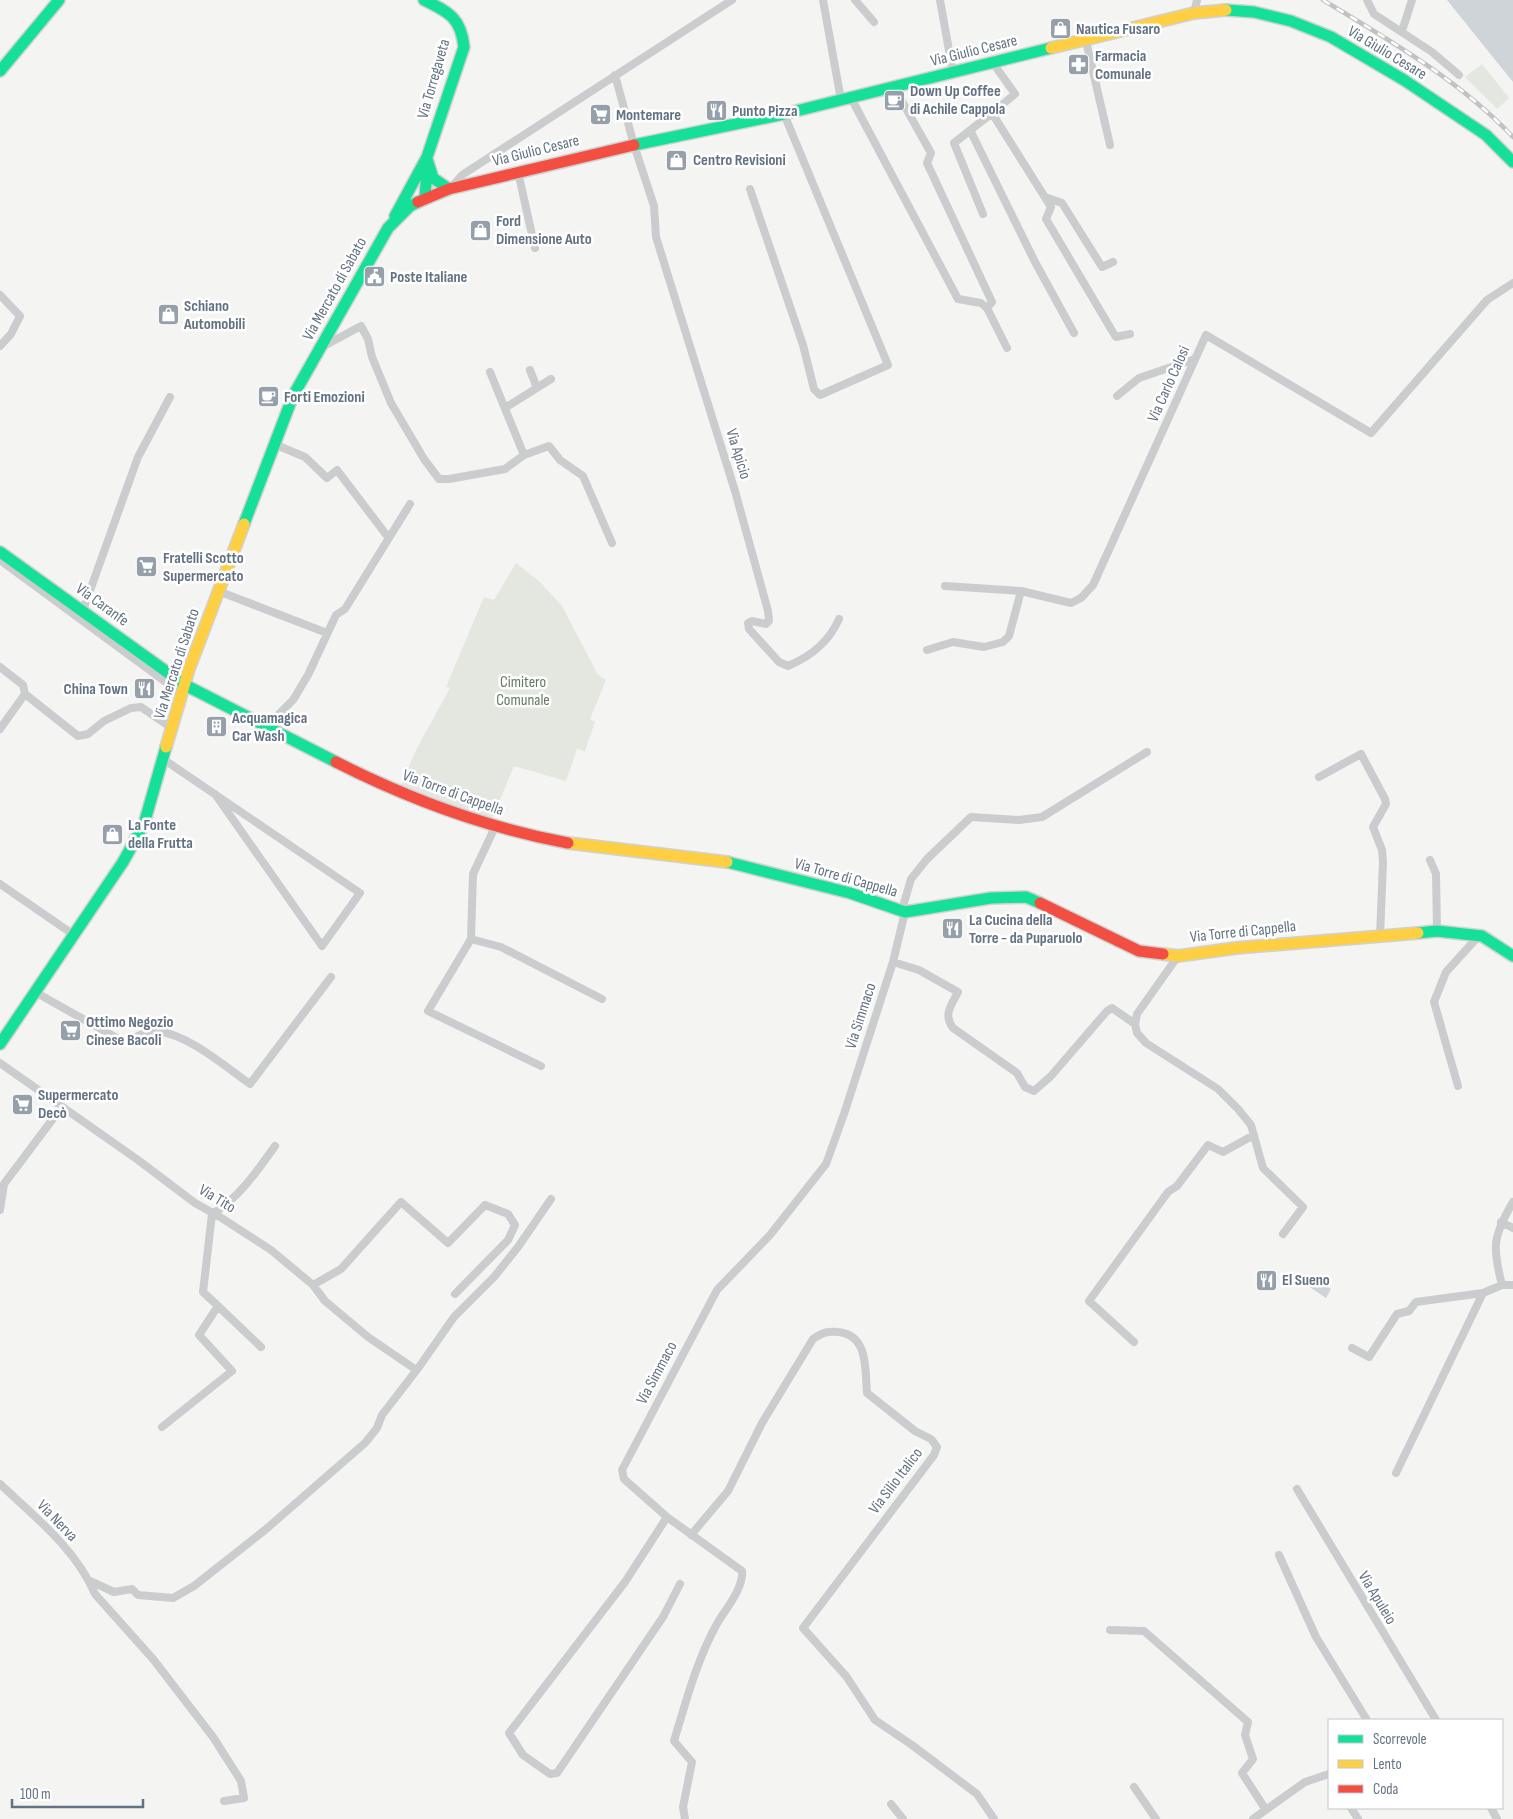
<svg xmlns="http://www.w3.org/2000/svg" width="1513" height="1819" font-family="'Sofia Sans Condensed',sans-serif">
<rect width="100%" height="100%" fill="#f4f4f2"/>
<!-- green -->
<path fill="#e3e7e0" d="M1482,64L1509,98L1497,109L1465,77Z
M516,563L540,582L562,606L598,675L606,680L590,719L595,722L585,751L577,749L566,781L514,766L491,821L400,787L417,748L450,688L446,687L484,597L494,600Z"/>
<!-- water -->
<path fill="#ced4d8" d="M1447,0H1513V82Z
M1314,1278L1331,1289L1326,1298L1308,1286Z"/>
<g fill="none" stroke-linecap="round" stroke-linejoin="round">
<defs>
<path id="fast" d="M1226,10L1254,12L1291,21L1331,37L1404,80L1486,135L1513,162
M0,71L59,0
M634,145L784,114L1051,48
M427,159L433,178L449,189
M425,198L427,168
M395,216L427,157L464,47C461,18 449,12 424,0
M244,524L293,396L388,228L410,206L418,202
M0,552L185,685L336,762
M727,862L850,893L905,912L991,898L1026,897L1040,903
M1418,933L1437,931L1482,936L1513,956
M0,1044L123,862L144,824L166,747"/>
<path id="slow" d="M1051,48L1194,13L1226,10
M166,747L189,669L244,524
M568,843L727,862
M1163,954L1178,956L1236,948L1418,933"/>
<path id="jam" d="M418,202L449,189L634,145
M336,762C409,799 488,828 568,843
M1040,903L1139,951L1163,954"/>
</defs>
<!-- fast casing -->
<use href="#fast" stroke="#d0d2d2" stroke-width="14"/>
<!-- slow casing -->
<use href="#slow" stroke="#d0d2d2" stroke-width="14"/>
<!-- jam casing -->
<use href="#jam" stroke="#d0d2d2" stroke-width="14"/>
<!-- street -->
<path stroke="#cbcccd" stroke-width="8" d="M823,0L841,100
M855,0L874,22
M940,0L953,73
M1367,0L1374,14L1432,52L1459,75
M1194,13L1197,0
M1402,31L1412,0
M1086,41L1110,145
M993,63L1015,94L992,113L1051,207L1046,219L1111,329L1116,337L1130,334
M615,75L634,145L654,206L656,237L735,491L768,611L769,621L766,624L752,621L748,623L749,629L779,662L788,666C812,656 829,642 839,619
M894,87L931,153L927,163L992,302L987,308L1007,348
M851,98L958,299L981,303L987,308
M970,130L1035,262L1074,333
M518,172L535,248
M450,189L462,175L732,0
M750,189L803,345L814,389L820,395L888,365L784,114
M1045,197L1062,203L1102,267L1113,262
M983,214L954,143L992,113
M0,295L20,316L11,334L0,346
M322,347L361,326L368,339L372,357L391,403L424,459L439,479H449L505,469L524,455L549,446L560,460L583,476L612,543
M530,370L537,388
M490,372L524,455
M1117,396L1139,378L1195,359
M505,408L551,379
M274,444L305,457L327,478L337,470L388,537
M0,560L182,694
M945,586L1021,591L1071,603L1081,598L1093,585L1206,335L1371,433L1487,300L1513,283
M218,591L327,633
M83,610L138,457L170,397
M927,650L953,642L984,647L1003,642L1009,636L1021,591
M0,667L23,685L25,694L78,736L88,734L104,721L131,708L141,707L173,729
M266,727L293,700L308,675L336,615L345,609L410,504
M0,729L25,694
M163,759L360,893L322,946L215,794
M1319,777L1361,754L1385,799L1386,804L1373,827L1382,850L1383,862L1380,936
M495,827L473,874L471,939L428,1011L541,1066
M1430,860L1436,874L1437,931
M0,884L74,935
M471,939L501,947L602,999
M1178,956L1137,1014L1135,1024L1137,1033L1146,1043L1218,1089L1238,1109L1251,1125L1263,1168L1303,1207L1283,1234
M893,962L919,970L958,992C951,1006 943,1014 953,1028L1017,1073L1025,1087L1034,1091L1051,1076L1107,1011L1112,1008L1135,1024
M35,992L124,1042C135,1039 145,1030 157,1031C189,1035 223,1065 250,1084L331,977
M0,1063L138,1160L195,1203L220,1217L271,1250L313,1285L325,1301L368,1337L412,1367
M1458,1086L1434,1002L1446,972L1475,940L1482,936
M0,1210L4,1184L61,1108
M1501,1222L1513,1228
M313,1285L341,1269L401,1202L448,1243L485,1205L508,1214L515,1225L508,1240L455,1294
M1502,1285C1492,1246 1493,1236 1513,1202
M218,1306L261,1347
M1134,1342L1089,1301L1168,1192L1177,1186L1208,1145L1223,1152L1254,1135
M1352,1348L1369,1357L1397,1314L1409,1311L1416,1302L1483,1293
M162,1427L232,1371L199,1335L218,1306L203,1292L212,1214C238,1199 258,1170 275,1146
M1396,1473L1483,1293L1502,1285H1513
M0,1484C35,1517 76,1549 95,1594L153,1659L213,1737L241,1781L244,1798L224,1801
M1297,1489L1436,1720
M667,1517L625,1582L509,1733L523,1755L550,1774L557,1773L663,1617L680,1584
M691,1535L728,1491L762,1423L813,1339C822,1333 826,1331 838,1332C869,1335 865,1370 867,1393L915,1431L931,1439L937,1447L934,1455L803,1628L846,1676L875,1720L912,1745L977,1794L994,1819
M1279,1555L1316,1637L1367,1720
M90,1581L114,1592L132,1589L138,1595L173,1598L194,1586L265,1530L365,1443L377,1428L382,1415L419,1367L454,1317L494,1277L518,1247L551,1199
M1110,1630L1144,1631L1248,1722L1245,1735L1253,1759L1242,1773L1266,1810
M1134,1787L1156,1819
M891,1804L903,1819
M1351,1808L1358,1819
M1491,1808L1497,1819
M685,1819L683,1807L692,1762L674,1741C686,1701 697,1659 718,1622C726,1609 744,1587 742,1571L667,1517L624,1479L622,1470L717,1290L770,1235L826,1164L844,1114L893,962L905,912L904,903L911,879L927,859L971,817L1019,820L1042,817L1147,752
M1253,1819L1305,1782L1329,1774"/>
<!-- fast -->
<use href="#fast" stroke="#16e098" stroke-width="11"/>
<!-- slow -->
<use href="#slow" stroke="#ffcf43" stroke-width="11"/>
<!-- jam -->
<use href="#jam" stroke="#f24e42" stroke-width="11"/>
<defs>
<path id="rail" d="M1323,0C1389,40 1459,80 1513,137"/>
</defs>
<!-- rail casing -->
<use href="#rail" stroke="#c1c2c3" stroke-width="4.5"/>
<!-- rail -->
<use href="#rail" stroke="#fff" stroke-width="2.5" stroke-dasharray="8" stroke-linecap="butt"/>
</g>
<!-- icons -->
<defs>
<symbol id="shop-square" viewBox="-11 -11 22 22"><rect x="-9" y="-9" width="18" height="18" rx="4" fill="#96a0aa" stroke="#fff"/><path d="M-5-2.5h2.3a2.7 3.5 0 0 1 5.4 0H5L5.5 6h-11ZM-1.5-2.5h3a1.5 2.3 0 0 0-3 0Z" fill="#fff"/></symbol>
<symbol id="pharmacy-square" viewBox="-11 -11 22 22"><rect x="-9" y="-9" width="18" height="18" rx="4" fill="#96a0aa" stroke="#fff"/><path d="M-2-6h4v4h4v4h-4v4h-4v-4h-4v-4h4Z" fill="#fff"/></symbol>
<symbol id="cafe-square" viewBox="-11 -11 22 22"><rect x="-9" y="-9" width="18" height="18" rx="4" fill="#96a0aa" stroke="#fff"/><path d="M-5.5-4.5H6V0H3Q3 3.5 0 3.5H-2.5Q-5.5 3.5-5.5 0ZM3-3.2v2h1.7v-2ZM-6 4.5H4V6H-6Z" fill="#fff"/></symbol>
<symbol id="restaurant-square" viewBox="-11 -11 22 22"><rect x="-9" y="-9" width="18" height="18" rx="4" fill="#96a0aa" stroke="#fff"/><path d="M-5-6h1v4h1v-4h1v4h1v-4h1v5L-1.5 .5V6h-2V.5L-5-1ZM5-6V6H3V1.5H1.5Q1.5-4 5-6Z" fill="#fff"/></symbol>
<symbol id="supermarket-square" viewBox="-11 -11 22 22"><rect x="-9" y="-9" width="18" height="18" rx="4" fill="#96a0aa" stroke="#fff"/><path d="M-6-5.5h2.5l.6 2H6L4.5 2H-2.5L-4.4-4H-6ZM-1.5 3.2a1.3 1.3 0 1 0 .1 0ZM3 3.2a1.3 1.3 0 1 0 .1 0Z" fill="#fff"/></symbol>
<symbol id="civic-square" viewBox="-11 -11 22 22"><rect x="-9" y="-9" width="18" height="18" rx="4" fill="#96a0aa" stroke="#fff"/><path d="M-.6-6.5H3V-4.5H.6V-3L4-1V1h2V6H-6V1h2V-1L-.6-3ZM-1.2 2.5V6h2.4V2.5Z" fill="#fff"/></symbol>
<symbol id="building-square" viewBox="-11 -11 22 22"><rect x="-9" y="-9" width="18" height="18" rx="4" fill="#96a0aa" stroke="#fff"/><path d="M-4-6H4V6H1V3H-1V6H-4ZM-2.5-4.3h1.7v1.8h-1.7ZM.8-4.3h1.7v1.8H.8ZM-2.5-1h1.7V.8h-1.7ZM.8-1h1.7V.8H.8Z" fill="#fff"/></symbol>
</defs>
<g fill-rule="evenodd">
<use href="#shop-square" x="1048" y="16" width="25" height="25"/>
<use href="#pharmacy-square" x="1066" y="52" width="25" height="25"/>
<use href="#cafe-square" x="882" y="88" width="25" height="25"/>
<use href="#restaurant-square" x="704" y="98" width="25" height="25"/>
<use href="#supermarket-square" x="588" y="102" width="25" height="25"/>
<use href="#shop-square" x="664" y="148" width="25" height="25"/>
<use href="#shop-square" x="468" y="218" width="25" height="25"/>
<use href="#civic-square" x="362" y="264" width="25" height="25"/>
<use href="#shop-square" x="156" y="302" width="25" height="25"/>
<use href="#cafe-square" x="256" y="384" width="25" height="25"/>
<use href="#supermarket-square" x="134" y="554" width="25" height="25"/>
<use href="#restaurant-square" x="132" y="676" width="25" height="25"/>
<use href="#building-square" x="204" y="714" width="25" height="25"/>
<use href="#shop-square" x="100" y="822" width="25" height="25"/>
<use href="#restaurant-square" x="940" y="916" width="25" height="25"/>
<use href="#supermarket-square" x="58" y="1018" width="25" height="25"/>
<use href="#supermarket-square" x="10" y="1092" width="25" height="25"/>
<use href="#restaurant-square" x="1254" y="1268" width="25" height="25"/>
</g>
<g text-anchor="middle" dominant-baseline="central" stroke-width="5" stroke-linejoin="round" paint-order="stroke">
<!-- poi labels -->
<g font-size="16" font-weight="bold" fill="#637283" stroke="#fff" text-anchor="start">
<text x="1076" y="29">Nautica Fusaro</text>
<text x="1095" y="56">Farmacia<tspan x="1095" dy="18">Comunale</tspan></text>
<text x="910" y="91">Down Up Coffee<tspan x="910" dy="18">di Achile Cappola</tspan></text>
<text x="732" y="111">Punto Pizza</text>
<text x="616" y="115">Montemare</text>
<text x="693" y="160">Centro Revisioni</text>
<text x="496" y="221">Ford<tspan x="496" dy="18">Dimensione Auto</tspan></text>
<text x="390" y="277">Poste Italiane</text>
<text x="184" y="306">Schiano<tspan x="184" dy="18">Automobili</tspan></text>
<text x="284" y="397">Forti Emozioni</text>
<text x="163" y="558">Fratelli Scotto<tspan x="163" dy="18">Supermercato</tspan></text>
<text x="128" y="689" text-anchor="end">China Town</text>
<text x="232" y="718">Acquamagica<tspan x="232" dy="18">Car Wash</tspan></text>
<text x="128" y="825">La Fonte<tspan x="128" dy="18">della Frutta</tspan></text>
<text x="969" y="920">La Cucina della<tspan x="969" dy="18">Torre - da Puparuolo</tspan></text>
<text x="86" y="1022">Ottimo Negozio<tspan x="86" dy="18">Cinese Bacoli</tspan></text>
<text x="38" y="1095">Supermercato<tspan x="38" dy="18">Decò</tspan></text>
<text x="1282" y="1280">El Sueno</text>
</g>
<!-- street labels -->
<g font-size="16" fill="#637283" stroke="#fff">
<text transform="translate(974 51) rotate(-14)">Via Giulio Cesare</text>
<text transform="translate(1387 53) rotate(31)">Via Giulio Cesare</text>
<text transform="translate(434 79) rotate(-74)">Via Torregaveta</text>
<text transform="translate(536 151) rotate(-14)">Via Giulio Cesare</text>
<text transform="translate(335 289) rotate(-61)">Via Mercato di Sabato</text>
<text transform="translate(1169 384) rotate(-66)">Via Carlo Calosi</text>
<text transform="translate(738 454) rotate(73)">Via Apicio</text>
<text transform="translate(102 605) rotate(36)">Via Caranfe</text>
<text transform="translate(177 664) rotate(-72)">Via Mercato di Sabato</text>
<text transform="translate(453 793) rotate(20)">Via Torre di Cappella</text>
<text transform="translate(846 878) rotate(16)">Via Torre di Cappella</text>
<text transform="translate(1243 932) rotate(-6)">Via Torre di Cappella</text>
<text transform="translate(861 1016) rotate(-72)">Via Simmaco</text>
<text transform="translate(217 1199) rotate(31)">Via Tito</text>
<text transform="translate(657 1373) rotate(-62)">Via Simmaco</text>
<text transform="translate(896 1481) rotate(-53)">Via Silio Italico</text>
<text transform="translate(57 1521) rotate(46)">Via Nerva</text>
<text transform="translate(1377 1598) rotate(59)">Via Apuleio</text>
</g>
<!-- park labels -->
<g font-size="16" fill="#657a62" stroke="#fff">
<text x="523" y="682">Cimitero<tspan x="523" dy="18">Comunale</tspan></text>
</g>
</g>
<!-- legend -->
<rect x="1328" y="1719" width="175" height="90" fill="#ffffff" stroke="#c1c7cd"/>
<rect x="1338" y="1735" width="25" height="8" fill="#16e098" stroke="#c1c7cd"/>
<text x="1373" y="1744" font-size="15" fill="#637283">Scorrevole</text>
<rect x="1338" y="1760" width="25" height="8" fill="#ffcf43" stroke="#c1c7cd"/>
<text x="1373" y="1769" font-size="15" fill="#637283">Lento</text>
<rect x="1338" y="1785" width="25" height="8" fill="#f24e42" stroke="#c1c7cd"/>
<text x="1373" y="1794" font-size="15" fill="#637283">Coda</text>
<!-- scale -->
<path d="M12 1799v8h131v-8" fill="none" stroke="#637283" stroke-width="2.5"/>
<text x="20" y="1799" font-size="15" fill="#637283" stroke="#ffffff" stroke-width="4" paint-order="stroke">100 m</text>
</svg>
